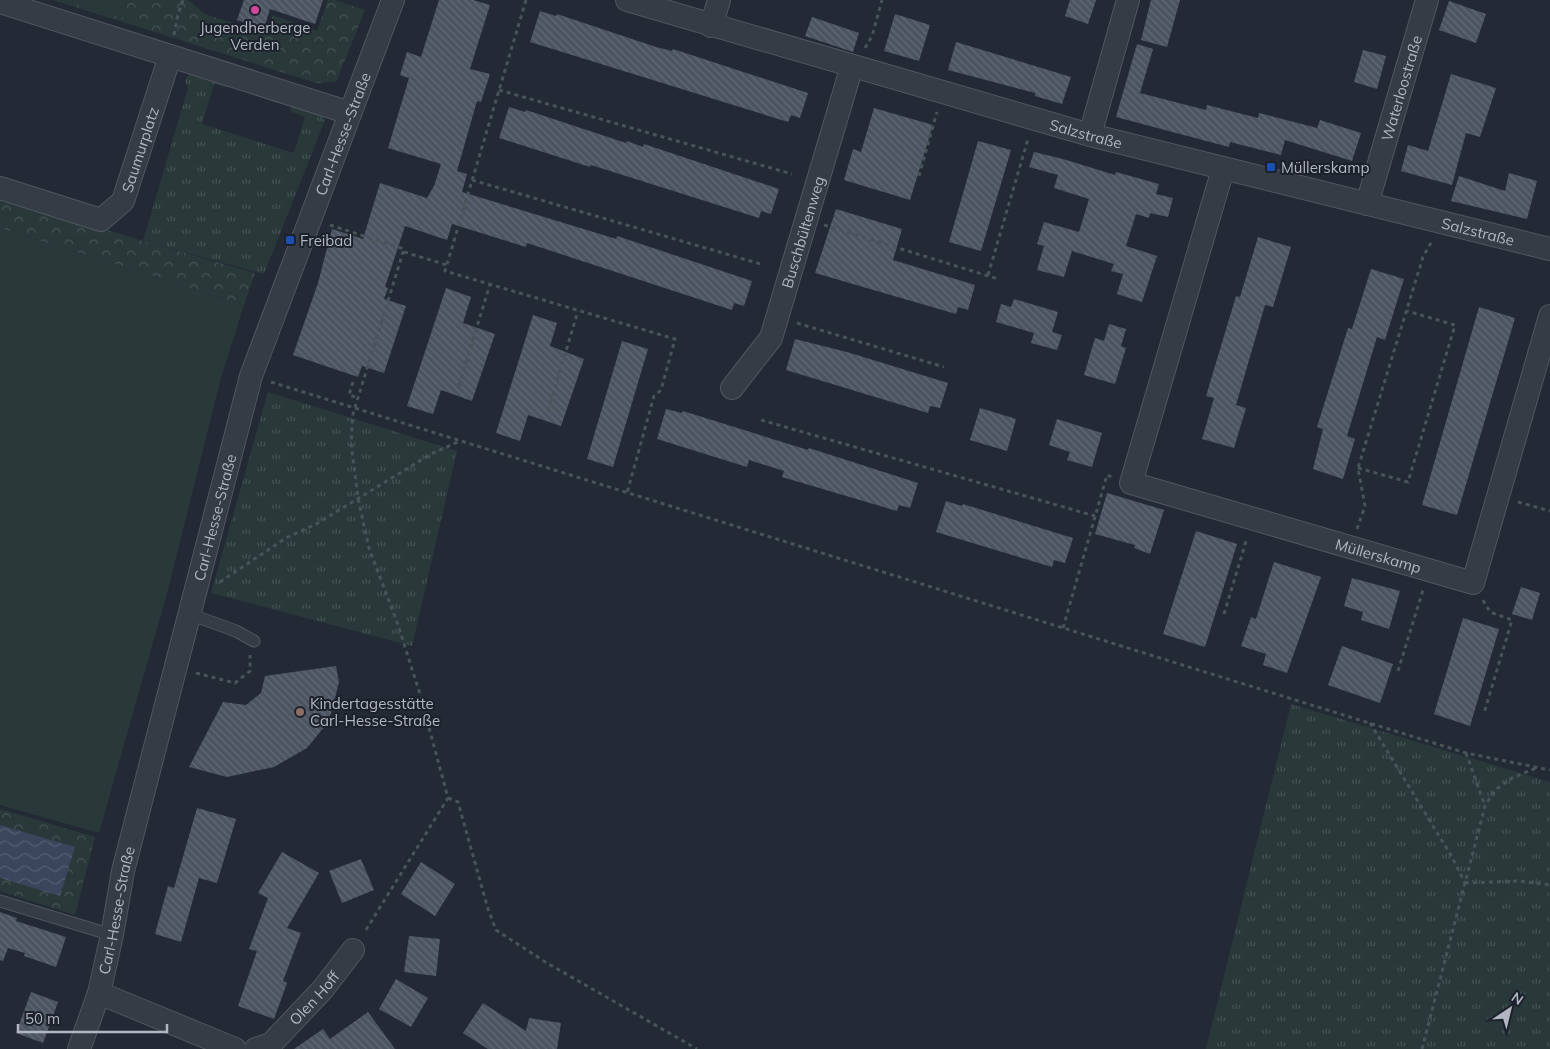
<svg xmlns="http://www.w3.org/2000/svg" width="1550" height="1049" font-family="Mulish,sans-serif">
<defs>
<pattern id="grass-tufts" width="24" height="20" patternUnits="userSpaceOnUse" patternTransform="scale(1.25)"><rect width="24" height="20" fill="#29393a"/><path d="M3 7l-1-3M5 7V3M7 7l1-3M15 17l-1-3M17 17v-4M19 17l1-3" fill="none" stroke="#465355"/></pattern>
<pattern id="forest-crowns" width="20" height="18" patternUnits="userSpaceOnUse" patternTransform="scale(1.25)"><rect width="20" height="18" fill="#29393a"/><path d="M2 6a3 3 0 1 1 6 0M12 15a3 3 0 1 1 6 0" fill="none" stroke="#465355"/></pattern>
<pattern id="water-waves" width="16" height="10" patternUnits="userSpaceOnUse" patternTransform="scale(1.25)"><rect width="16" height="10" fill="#3a465c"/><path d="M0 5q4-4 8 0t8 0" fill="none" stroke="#545e72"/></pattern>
<pattern id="building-back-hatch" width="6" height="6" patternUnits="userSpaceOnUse" patternTransform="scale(1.25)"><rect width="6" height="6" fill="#4c5361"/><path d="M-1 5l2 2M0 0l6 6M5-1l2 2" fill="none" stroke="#636a76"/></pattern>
</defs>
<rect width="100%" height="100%" fill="#232935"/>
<!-- grass -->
<path fill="url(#grass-tufts)" d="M189,73L226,84L228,88L214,84L202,124L294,153L305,117L292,112L290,109L293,106L320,115L325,120L264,274L143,241L188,88L185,82Z
M268,392L457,451L412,646L211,593Z
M1291,704L1550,782V1049H1206Z"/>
<!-- forest -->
<path fill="url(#forest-crowns)" d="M53,0H61L122,18L127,0H188L205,14L266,34L273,15L317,31L328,0H335L365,10L336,82L316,83Z
M0,197L143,241L255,273L244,305L0,228Z
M0,809L95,837L75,915L0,891V878L60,895L74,847L0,825Z"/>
<!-- pitch -->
<path fill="#29393a" d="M61,0H127L122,18Z
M0,228L244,305L221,378L169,586L99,833L0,805Z"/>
<!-- water -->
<path fill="url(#water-waves)" d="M0,825L75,847L60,896L0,878Z"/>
<!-- building -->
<path fill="url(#building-back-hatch)" d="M244,0H323L315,24L270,9L264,29L237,20Z
M439,0H473L490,5L470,69L490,74L481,102L477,101L457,171L467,174L462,192L600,234L616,239L617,236L752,281L744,306L734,303L732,310L527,243L526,247L452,224L447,240L405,226L385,287L388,288L384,299L406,306L384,373L362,366L358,377L293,355L318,283L332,229L363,239L380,183L427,198L434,186L441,164L388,148L409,78L400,75L407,52L421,57Z
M1070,0H1096L1088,24L1065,16Z
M1151,0H1180L1167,47L1141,40Z
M1449,1L1486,14L1476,43L1439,30Z
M540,11L556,16L557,14L656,47L672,51L673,49L808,93L800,118L791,115L788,122L530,42Z
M895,14L930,25L919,61L884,51Z
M812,17L859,33L853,52L805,36Z
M956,42L1071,77L1062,104L1035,96V93L948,70Z
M1137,44L1153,49L1140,93L1206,110L1207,105L1258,118L1259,113L1317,128L1320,120L1361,133L1352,161L1285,140L1281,155L1230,142L1229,147L1116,117Z
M1363,50L1386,56L1377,89L1354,82Z
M1451,74L1496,88L1480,137L1466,133L1452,185L1401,171L1408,145L1428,151Z
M509,107L525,112L526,110L626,143L627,141L643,147L644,144L779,189L771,214L761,211L759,218L591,165L590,167L499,138Z
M874,108L933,125L910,200L844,180L853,149L861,152Z
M978,141L1011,150L981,251L949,242Z
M1034,152L1063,159L1115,175L1116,172L1159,184L1156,194L1173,198L1168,217L1150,213L1149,218L1136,214L1126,246L1157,256L1142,302L1117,294L1123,274L1111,271L1114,264L1072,251L1064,277L1037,270L1044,246L1037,244L1044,222L1079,232L1089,199L1054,188L1058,175L1029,167Z
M1509,173L1537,181L1527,219L1451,201L1459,176L1505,191Z
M836,209L902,229L893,260L975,285L968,310L958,307L956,314L815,273Z
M1258,237L1291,247L1273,307L1265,305L1236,405L1246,408L1234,448L1202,439L1214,398L1206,396L1236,296L1240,297Z
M1371,269L1404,279L1385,340L1377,337L1347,436L1355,439L1343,479L1313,469L1323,429L1317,427L1348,328L1352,329Z
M446,288L471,297L463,323L495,334L472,401L441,390L433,414L407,406Z
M1014,299L1058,312L1052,332L1062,335L1057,350L1031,343L1034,333L996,322L1001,304L1011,307Z
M1479,307L1515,318L1457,515L1422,505Z
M533,315L557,323L550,346L584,359L561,426L528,415L520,441L496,433Z
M1109,324L1126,329L1121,346L1126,348L1115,384L1084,375L1095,338L1104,341Z
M795,339L847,352L948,383L940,408L930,406L928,413L786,370Z
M622,341L648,349L613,467L587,459Z
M980,408L1016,419L1007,451L970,440Z
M666,409L682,413L683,411L808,450L809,448L918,483L910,508L899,505L897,511L782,477L784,471L749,460L747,467L657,439Z
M1057,419L1102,433L1092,467L1067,460L1070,452L1049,445Z
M1107,493L1164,510L1150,554L1134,548L1135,545L1095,534Z
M946,501L962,506L963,504L1073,538L1065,563L1054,560L1052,567L936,532Z
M1196,531L1237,544L1205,647L1163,634Z
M1274,562L1321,577L1287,673L1263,665L1266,654L1241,646L1251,617L1256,619Z
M1352,578L1400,591L1389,629L1361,620L1363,612L1344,606Z
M1521,587L1540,593L1532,620L1512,614Z
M1463,618L1499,629L1470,726L1434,714Z
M1342,646L1393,664L1380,703L1328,685Z
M336,666L339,682L329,721L307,748L274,767L227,777L189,767L223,702L246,705L261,693L265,676Z
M197,808L236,819L217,883L199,878L181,942L155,934L168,886L174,888Z
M282,852L319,873L287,928L301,933L283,981L287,983L274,1019L238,1006L257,951L249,949L268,898L258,893Z
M361,859L374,890L342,903L329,871Z
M421,862L455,884L435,916L401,894Z
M0,912L17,918L16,921L66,937L56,967L24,956L25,953L8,948L3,961L0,960Z
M409,936L440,939L436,976L404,972Z
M396,979L428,998L411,1027L379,1009Z
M31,992L58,1002L43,1043L16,1033Z
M483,1003L526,1031L529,1018L561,1023L557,1049H488L463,1033Z
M368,1012L395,1049H294L323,1029L330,1039Z"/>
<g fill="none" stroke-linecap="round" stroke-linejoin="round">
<defs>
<path id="lane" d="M189,614L236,631L254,641
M0,901L112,935"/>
<g id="street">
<path id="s1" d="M627,0L1090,135L1550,249"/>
<path d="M0,2L350,113"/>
<path d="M711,26L719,0"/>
<path d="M1090,135L1128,0"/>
<path id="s2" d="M1223,169L1131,483L1473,583L1550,316"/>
<path id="s3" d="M0,188L101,220L123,201L170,56"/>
<path id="s4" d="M1367,204L1427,0"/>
<path id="s5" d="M732,388L771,338L852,66"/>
<path d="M99,993L235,1049"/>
<path id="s6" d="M79,1049L99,993L112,935L123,871L251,376L393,0"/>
<path id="s7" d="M256,1049L271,1044L323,989L353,950"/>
</g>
</defs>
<!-- lane casing -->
<use href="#lane" stroke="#515661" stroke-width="13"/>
<!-- street casing -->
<use href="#street" stroke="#515661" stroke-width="24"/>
<!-- path -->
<path stroke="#475458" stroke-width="3" stroke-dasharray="4 4" stroke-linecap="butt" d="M526,0L445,271L675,339L661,390L654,396L627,493
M174,35L178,14L183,0
M865,48L872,36L882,0
M499,90L792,174
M919,176L937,112
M472,180L764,265
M330,225L404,249L353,414L351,443L358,498L369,548L398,625L420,694L448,798L364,933
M824,225L998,279
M404,252L447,265
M988,275L1028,139
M797,323L944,367
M271,382L1466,753L1550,770
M353,382L349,395L358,398
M459,386L490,284
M548,411L578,311
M761,420L1095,516
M1358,468L1408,482L1455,325L1407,311
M1518,502L1550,511
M1357,529L1365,506L1358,468L1423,257L1432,241
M220,582L286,538L318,523L431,454L460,441
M1483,600L1490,612L1512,620L1484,713
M1224,614L1247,538
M1063,628L1107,475L1112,477
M1398,671L1423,590
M196,673L235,683L250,671V655
M1370,723L1452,857L1465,883
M1466,753L1485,806
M448,798L458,802L488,909L496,930L547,963L697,1049
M1465,883L1519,881L1550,885
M1422,1049L1485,806L1494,791L1510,779L1536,768"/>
<!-- lane -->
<use href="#lane" stroke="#363c46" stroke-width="11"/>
<!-- street -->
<use href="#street" stroke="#363c46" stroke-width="22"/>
</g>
<!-- markers -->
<circle fill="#d1479c" stroke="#1c212b" stroke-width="2" cx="255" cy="10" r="5"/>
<g fill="#1a4fb4" stroke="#1c212b" stroke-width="2">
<rect x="1266" y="162" width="10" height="10" rx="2.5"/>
<rect x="285" y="235" width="10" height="10" rx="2.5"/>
</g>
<circle fill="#8d6e63" stroke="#1c212b" stroke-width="2" cx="300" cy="712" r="5"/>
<g text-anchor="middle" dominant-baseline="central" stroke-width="4" stroke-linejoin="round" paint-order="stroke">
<!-- poi labels -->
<g font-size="15" fill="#b1b6c2" stroke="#1c212b" text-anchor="start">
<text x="255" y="27" text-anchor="middle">Jugendherberge<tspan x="255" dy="17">Verden</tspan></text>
<text x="1281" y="167">Müllerskamp</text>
<text x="300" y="240">Freibad</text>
<text x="310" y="703">Kindertagesstätte<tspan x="310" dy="17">Carl-Hesse-Straße</tspan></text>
</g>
<!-- street labels -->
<g font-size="15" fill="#b1b6c2" stroke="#1c212b">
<text stroke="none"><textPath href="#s4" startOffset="121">Waterloostraße</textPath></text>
<text stroke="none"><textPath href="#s1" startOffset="478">Salzstraße</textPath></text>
<text stroke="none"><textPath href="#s6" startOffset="954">Carl-Hesse-Straße</textPath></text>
<text stroke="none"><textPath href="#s3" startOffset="189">Saumurplatz</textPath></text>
<text stroke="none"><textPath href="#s5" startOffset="174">Buschbültenweg</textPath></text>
<text stroke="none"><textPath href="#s1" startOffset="882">Salzstraße</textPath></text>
<text stroke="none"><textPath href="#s6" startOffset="549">Carl-Hesse-Straße</textPath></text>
<text stroke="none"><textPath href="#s2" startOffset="585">Müllerskamp</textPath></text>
<text stroke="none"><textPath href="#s6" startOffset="144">Carl-Hesse-Straße</textPath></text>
<text stroke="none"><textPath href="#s7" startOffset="79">Olen Hoff</textPath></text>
</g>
</g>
<!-- north arrow -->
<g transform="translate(1510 1009) rotate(35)" stroke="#1c212b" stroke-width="4" paint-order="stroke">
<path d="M0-4L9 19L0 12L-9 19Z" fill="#b1b6c2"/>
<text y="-8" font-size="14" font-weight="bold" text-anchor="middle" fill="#b1b6c2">N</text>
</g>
<!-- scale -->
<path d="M18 1024v8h149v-8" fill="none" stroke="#b1b6c2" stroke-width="2.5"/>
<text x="25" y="1024" font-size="15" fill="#b1b6c2" stroke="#1c212b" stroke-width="4" paint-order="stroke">50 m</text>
</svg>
